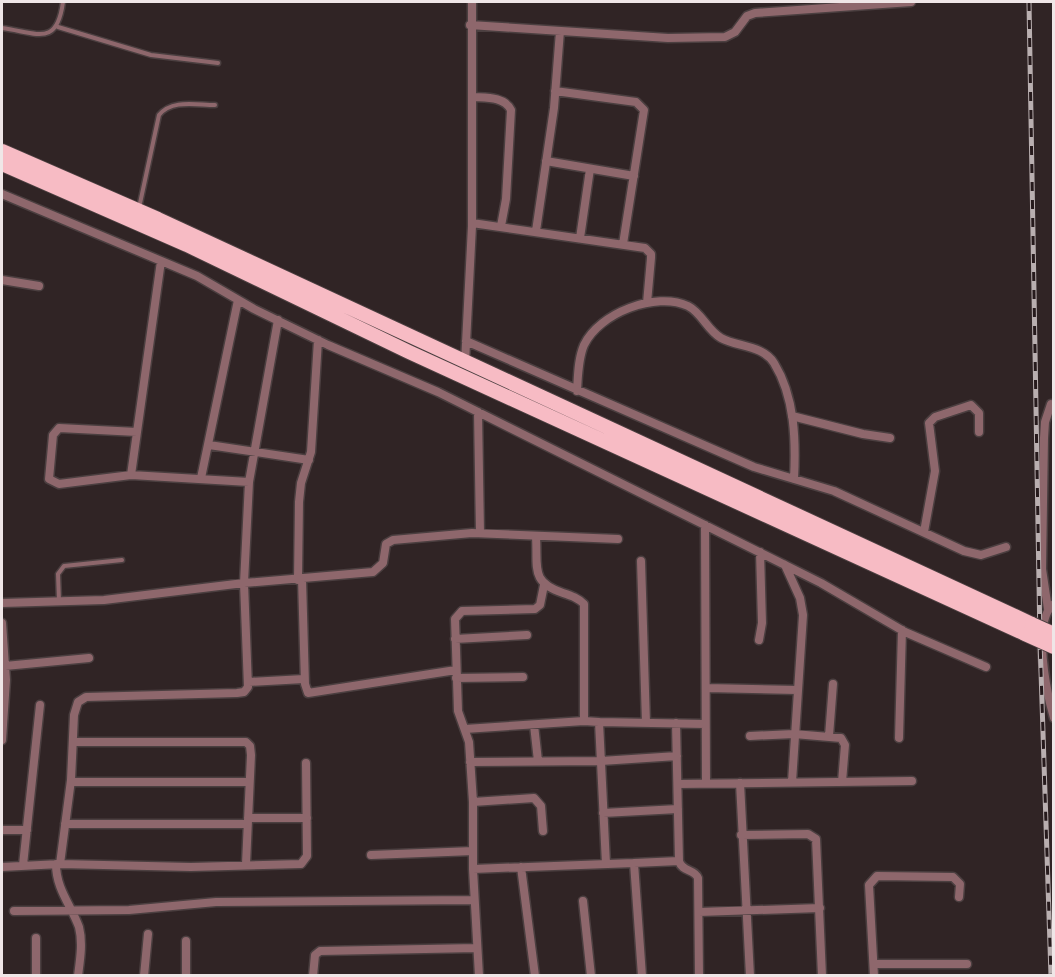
<svg xmlns="http://www.w3.org/2000/svg" width="1055" height="977" font-family="Figtree,sans-serif">
<rect width="100%" height="100%" fill="#302425"/>
<g fill="none" stroke-linecap="round" stroke-linejoin="round">
<defs>
<path id="service" d="M58,27L151,55L218,63
M2,28C38,33 57,47 63,2
M139,208L159,115C172,99 196,105 215,105
M59,601L58,574L64,566L122,560"/>
<path id="minor" d="M470,25L668,38L725,37L735,32L747,16L755,13L911,2
M555,91L636,102L644,110L623,244
M472,97C485,98 504,96 511,110L506,199L501,226
M546,161L634,176
M2,194L197,276L254,309L328,345L438,392L821,583L905,632L986,667
M472,223L645,248L651,254V258L647,303
M536,231L554,108L560,31
M580,238L590,169
M2,280L39,286
M466,341L754,467L834,491L964,551L981,555L1006,547
M465,363L472,226V2
M577,391C578,376 578,359 584,345C599,313 656,291 688,306C702,313 707,330 721,338C737,347 763,345 774,363C795,397 796,441 794,479
M478,412L480,533
M792,416L863,434L890,438
M137,432L59,428L53,435L49,479L59,484L131,475L249,482
M209,445L309,460
M131,475L161,261
M201,478L238,300
M705,525L706,783
M924,532L935,471L929,423L935,417L971,405L979,413V432
M536,537C538,568 530,582 563,593C572,596 578,598 584,604V721L599,722L606,864
M641,561L646,723
M785,565L800,598L803,615L792,782
M302,579L305,684L308,693L456,670
M298,580L299,502L301,483L311,452L318,340
M2,603L104,600L244,583L373,572L383,563L386,544L393,540L472,533L618,539
M1054,604C1031,621 1047,694 1054,718
M1048,609L1042,569L1044,438L1045,422L1051,404
M2,623L6,680L2,740
M455,639L527,635
M759,640L762,623L760,552
M5,666L89,658
M456,678L523,677
M249,682L304,679
M706,688L797,690
M599,722L705,724
M676,723L679,861C682,872 695,869 698,878L699,976
M534,725L538,761
M465,729L584,721
M750,736L794,734L841,738L845,745L842,782
M829,736L833,684
M899,738L902,630
M73,742H246L250,746L251,755L246,864
M470,762L601,761L677,756
M71,782H248
M740,783L750,976
M678,784L912,781
M473,802L534,798L541,806L543,831
M603,813L678,809
M248,818H307
M65,824H247
M2,830H27
M741,835L808,834L816,839L822,976
M371,855L473,851
M634,863L679,861
M56,864C56,889 71,905 79,927C83,943 80,960 78,976
M60,864L71,780L74,715L78,702L86,697L237,693L244,692L248,687L244,583L249,482L278,320
M23,865L40,705
M2,867L60,864L191,867L301,864L307,856L306,763
M521,867L535,976
M473,869V802L469,742L458,711L455,619L462,611L535,609L540,605L544,585
M583,901L591,976
M14,911L129,910L216,902L473,900
M699,912L820,908
M874,964H967
M36,976V938
M144,976L148,934
M186,976V941
M313,976L315,955L320,951L477,948
M479,976L473,869L634,863L642,976
M874,976L869,885L877,876L953,877L960,884L959,897"/>
<path id="trunk" d="M2,151L158,219L1032,624
M2,164L187,245L409,352L1025,634"/>
</defs>
<!-- service casing -->
<use href="#service" stroke="#4b3f40" stroke-width="7"/>
<!-- minor casing -->
<use href="#minor" stroke="#4b3f40" stroke-width="11"/>
<!-- trunk casing -->
<use href="#trunk" stroke="#4b3f40" stroke-width="16"/>
<!-- service -->
<use href="#service" stroke="#8e676c" stroke-width="4"/>
<!-- minor -->
<use href="#minor" stroke="#8e676c" stroke-width="8"/>
<!-- trunk -->
<use href="#trunk" stroke="#f7bbc4" stroke-width="14"/>
<defs>
<path id="rail" d="M1029,2L1040,641L1051,976"/>
</defs>
<!-- rail casing -->
<use href="#rail" stroke="#b9afb0" stroke-width="5"/>
<!-- rail -->
<use href="#rail" stroke="#261a1c" stroke-width="3" stroke-dasharray="9" stroke-linecap="butt"/>
<defs>
<path id="trunk-bridge" d="M1032,624L1054,634
M1025,634L1054,647"/>
</defs>
<!-- trunk-bridge casing -->
<use href="#trunk-bridge" stroke="#4b3f40" stroke-width="16" stroke-linecap="butt"/>
<!-- trunk-bridge -->
<use href="#trunk-bridge" stroke="#f7bbc4" stroke-width="14"/>
</g>
<!-- border -->
<rect width="1055" height="977" fill="none" stroke="#efe6e7" stroke-width="6"/>
</svg>
